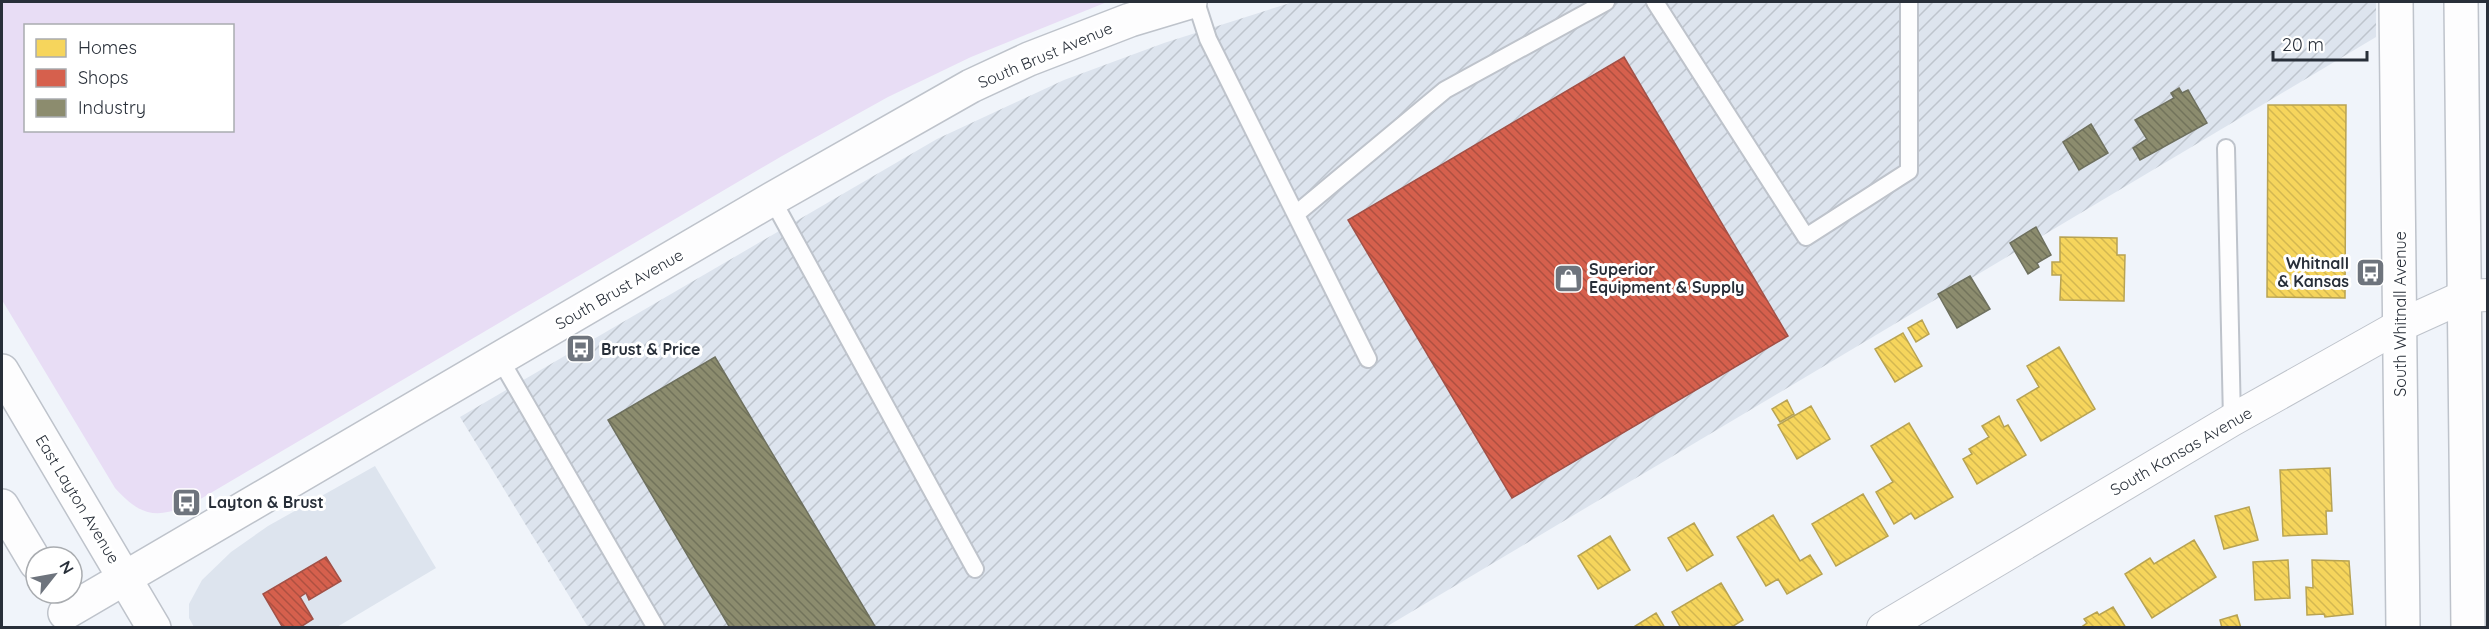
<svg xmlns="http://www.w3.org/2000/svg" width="2489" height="629" font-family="Quicksand,sans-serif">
<defs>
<pattern id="industrial-furrows" width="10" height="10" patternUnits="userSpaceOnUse" patternTransform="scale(1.5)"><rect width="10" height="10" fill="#dde4ee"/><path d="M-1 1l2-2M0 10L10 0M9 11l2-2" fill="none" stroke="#bec4cd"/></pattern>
<pattern id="homes-back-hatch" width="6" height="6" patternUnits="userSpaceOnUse" patternTransform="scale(1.5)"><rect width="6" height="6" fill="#f6d55c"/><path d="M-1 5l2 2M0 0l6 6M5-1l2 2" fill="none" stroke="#d3b751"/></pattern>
<pattern id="shops-back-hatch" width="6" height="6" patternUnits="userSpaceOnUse" patternTransform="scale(1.5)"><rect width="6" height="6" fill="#d6604d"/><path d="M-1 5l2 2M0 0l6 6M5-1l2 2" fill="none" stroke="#ae5041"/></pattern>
<pattern id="industry-back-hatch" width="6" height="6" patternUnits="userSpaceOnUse" patternTransform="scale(1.5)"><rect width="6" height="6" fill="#8c8c6e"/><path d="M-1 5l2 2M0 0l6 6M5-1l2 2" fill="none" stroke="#72735b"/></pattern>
</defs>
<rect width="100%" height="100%" fill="#f0f4fa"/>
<!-- built -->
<path fill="#dde4ee" d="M375,466L436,568L337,627H194L189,618V604L202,580L231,552L268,526Z"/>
<!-- industrial -->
<path fill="url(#industrial-furrows)" d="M1293,2H2376V37L1386,627H588L460,417L937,139L1064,80L1164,43Z"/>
<!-- grass -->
<path fill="#e8ddf5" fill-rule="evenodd" d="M2,2H1107L971,57L888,97L782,156L192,504C157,519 141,517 115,488L2,300ZM26,26H232V130H26Z"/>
<!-- homes -->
<path fill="url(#homes-back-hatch)" stroke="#b8a352" stroke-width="1.5" d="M2268,105H2346L2345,298L2267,297Z
M2060,237L2117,238V255H2125L2124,301L2060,300L2061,275H2052V262H2060Z
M1922,320L1929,334L1916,342L1908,328Z
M1903,333L1922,366L1895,382L1875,349Z
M2059,347L2095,409L2041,441L2017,400L2039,387L2027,366Z
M1787,400L1794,414L1780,422L1772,409Z
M1811,406L1830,439L1797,459L1778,425Z
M1999,416L2004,427L2008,425L2026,455L1977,484L1963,459L1972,454L1969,449L1989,437L1982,426Z
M1909,423L1953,497L1915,519L1911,513L1894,524L1876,492L1893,482L1871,446Z
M2330,468L2332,511H2326L2327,534L2283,536L2280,470Z
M1863,494L1888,536L1836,566L1812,524Z
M2249,507L2258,540L2224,549L2215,516Z
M1773,515L1800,561L1810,555L1822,574L1787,594L1778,579L1766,586L1737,537Z
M1694,523L1713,555L1687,571L1668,538Z
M1610,536L1630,570L1598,589L1578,556Z
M2194,540L2216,577L2152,618L2125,574L2150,558L2154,564Z
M2288,560L2290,598L2255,600L2253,562Z
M2312,560L2349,561L2353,614L2325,617L2324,614L2307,615L2306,587L2313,588Z
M1721,583L1743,620L1730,628H1681L1672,612Z
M2113,607L2126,628H2080L2087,623L2084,619L2097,612L2099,615Z
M1656,613L1665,628H1632Z
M2237,615L2241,628H2222L2220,620Z"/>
<!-- shops -->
<path fill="url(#shops-back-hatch)" stroke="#a25147" stroke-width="1.5" d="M1624,57L1788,336L1512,498L1348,220Z
M326,557L341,581L309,600L306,593L300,597L313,619L299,628H283L263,594Z"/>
<!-- industry -->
<path fill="url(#industry-back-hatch)" stroke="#6e705e" stroke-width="1.5" d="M2179,88L2182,93L2188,90L2207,123L2140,160L2133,148L2147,139L2135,120L2174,98L2171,93Z
M2091,124L2108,153L2079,170L2063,142Z
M2036,227L2051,255L2037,263L2039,267L2028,274L2010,243Z
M1970,276L1990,309L1957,328L1938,294Z
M715,357L876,628H730L608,420Z"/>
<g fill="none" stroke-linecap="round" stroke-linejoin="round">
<defs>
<path id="lane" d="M1196,2L1208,39L1368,359
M1655,2L1806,237L1909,171V2
M2226,148L2232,420
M772,199L975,569
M1296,214L1445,90L1606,2
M500,359L656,628"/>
<path id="street" d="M1883,628L2232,420L2401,325L2465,296L2488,295"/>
<path id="secondary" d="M2396,2L2403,628
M2461,2L2468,628
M2,371L154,628
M2,506L36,563
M65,613L772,199L971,86L1029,59L1130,20L1190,2"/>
</defs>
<!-- lane casing -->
<use href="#lane" stroke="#bec3cb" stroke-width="20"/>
<!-- street casing -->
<use href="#street" stroke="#bec3cb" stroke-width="34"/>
<!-- secondary casing -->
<use href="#secondary" stroke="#bec3cb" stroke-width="36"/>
<!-- lane -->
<use href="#lane" stroke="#fdfdfe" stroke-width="16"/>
<!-- street -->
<use href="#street" stroke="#fdfdfe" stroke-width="32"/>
<!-- secondary -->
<use href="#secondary" stroke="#fdfdfe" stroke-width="33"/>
</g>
<!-- icons -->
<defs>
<symbol id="bus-square" viewBox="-11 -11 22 22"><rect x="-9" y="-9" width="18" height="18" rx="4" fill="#6e747d" stroke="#fff"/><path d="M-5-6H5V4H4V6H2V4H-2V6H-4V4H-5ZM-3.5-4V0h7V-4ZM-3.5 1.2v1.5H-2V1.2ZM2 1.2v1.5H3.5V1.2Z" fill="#fff"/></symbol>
<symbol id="shop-square" viewBox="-11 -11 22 22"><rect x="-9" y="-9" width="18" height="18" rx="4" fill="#6e747d" stroke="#fff"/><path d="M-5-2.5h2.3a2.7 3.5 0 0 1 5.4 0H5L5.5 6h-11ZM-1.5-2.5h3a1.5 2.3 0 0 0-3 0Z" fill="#fff"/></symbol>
</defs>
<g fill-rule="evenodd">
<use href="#bus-square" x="2354" y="256" width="33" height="33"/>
<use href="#shop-square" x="1552" y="262" width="33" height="33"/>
<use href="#bus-square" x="564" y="332" width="33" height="33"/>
<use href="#bus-square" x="170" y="486" width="33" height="33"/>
</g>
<g text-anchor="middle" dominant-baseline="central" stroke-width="6" stroke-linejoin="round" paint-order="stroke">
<!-- street labels -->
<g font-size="16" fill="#282f39" stroke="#fff">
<text transform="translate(1045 55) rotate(-23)">South Brust Avenue</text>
<text transform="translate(619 289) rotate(-30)">South Brust Avenue</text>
<text transform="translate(2400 314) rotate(-90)">South Whitnall Avenue</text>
<text transform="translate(2181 451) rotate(-30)">South Kansas Avenue</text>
<text transform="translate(78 499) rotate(59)">East Layton Avenue</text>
</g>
<!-- poi labels -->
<g font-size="16" font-weight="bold" fill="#282f39" stroke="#fff" text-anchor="start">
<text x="2349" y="263" text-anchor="end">Whitnall<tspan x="2349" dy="18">&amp; Kansas</tspan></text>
<text x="1589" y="269">Superior<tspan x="1589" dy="18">Equipment &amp; Supply</tspan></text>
<text x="601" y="349">Brust &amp; Price</text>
<text x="208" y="502">Layton &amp; Brust</text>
</g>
</g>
<!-- border -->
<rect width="2489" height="629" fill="none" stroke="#282f39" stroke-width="6"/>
<!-- legend -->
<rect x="24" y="24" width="210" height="108" fill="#ffffff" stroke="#a9acb0" stroke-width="1.5"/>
<rect x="36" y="39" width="30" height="18" fill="#f6d55c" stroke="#a9acb0" stroke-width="1.5"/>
<text x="78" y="54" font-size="18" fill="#282f39">Homes</text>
<rect x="36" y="69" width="30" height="18" fill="#d6604d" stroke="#a9acb0" stroke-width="1.5"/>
<text x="78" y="84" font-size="18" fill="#282f39">Shops</text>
<rect x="36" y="99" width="30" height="18" fill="#8c8c6e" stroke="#a9acb0" stroke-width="1.5"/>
<text x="78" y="114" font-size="18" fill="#282f39">Industry</text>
<!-- north arrow -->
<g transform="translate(54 575) rotate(59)"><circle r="28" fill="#ffffff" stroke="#a9acb0" stroke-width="1.5"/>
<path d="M0-4.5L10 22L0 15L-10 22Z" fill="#6e747d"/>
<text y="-9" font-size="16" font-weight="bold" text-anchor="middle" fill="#282f39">N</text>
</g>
<!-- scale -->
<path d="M2273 51v9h94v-9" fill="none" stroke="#282f39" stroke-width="3"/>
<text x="2282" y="51" font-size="18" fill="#282f39" stroke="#ffffff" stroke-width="4.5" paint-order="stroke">20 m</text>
</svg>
